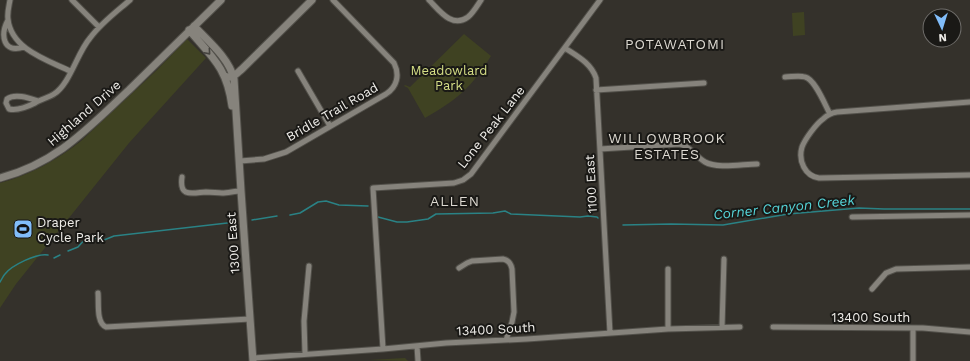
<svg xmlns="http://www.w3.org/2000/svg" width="970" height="361" font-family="'Work Sans',sans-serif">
<rect width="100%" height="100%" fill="#34312b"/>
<!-- green -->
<path fill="#3f4222" d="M804,12L805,35L793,36L792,13Z
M464,34L491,56C471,88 458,99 425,118L408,88L404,86L405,85L410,87Z
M187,39L206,58L129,143L16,284L0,308V183C30,175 57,160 81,141L157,70Z
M405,358L408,361L369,360Z"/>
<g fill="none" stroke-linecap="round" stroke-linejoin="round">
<!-- stream -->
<path stroke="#2a8285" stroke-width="1.5" d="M290,215L300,213L318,202L326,201L339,205L368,206
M378,217L397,222H407L428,219L436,214L493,213L505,211L511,214L580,217L588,216L597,217L598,218
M252,220L277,216
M623,225L671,224L723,225L788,214L859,208L884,209H970
M68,251L78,247L87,237L104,240L114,236L236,222
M54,258L60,255
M0,282C2,279 3,276 5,274C12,265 37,253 48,255"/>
<defs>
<path id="street" d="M10,0C9,6 7,13 8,19C11,49 47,60 70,71
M72,0L99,27
M429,0C439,10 452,29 468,17C473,13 477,6 481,0
M8,20C0,35 3,54 24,47
M565,48C577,56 591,63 596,78L610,333
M298,71L330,126
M785,77C791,77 799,75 805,77C815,79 825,105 830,114
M596,90L704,83
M38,101C29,98 15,93 7,99L6,103L9,109C17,111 27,107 35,103C41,99 48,98 54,94C70,84 77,53 90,38C101,23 116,12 130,0
M970,102L837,112C831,113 827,115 823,119C816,124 805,139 802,147C798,161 805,176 819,178L970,175
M600,149L680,144C691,147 695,156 705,162C717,169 743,164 757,164
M240,161L264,159L286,152L386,94C397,87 400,75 394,63L333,0
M182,177C179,198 192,193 206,192C212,192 217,193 222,193C228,193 235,191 241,191
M852,217L970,215
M459,268L467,263L472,261L503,259C508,260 511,263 512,269L514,312L512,322L506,340
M872,289L886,273L896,269L970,267
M98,293C99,303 96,323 106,327L250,319
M722,327L724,259
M773,327L923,328L970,332
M668,329V269
M417,346L418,361
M383,349L373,188L454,183L463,180L471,174L600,0
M305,354L304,321L309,266
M253,358L383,349L446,343L527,339L668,329L740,327
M913,361V328"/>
<path id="secondary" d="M194,26C208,41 229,58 234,79L241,191L253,361
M189,30C213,58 227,68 232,106
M225,76C232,80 237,73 242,69L312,0
M0,178C57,163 88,128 129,90C160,60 190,30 221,0"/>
</defs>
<!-- street casing -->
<use href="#street" stroke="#52504a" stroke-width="7"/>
<!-- secondary casing -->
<use href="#secondary" stroke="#52504a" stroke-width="9"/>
<!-- street -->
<use href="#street" stroke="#86837c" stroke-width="5"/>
<!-- secondary -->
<use href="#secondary" stroke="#86837c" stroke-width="7"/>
</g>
<!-- one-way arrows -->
<defs><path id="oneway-chevron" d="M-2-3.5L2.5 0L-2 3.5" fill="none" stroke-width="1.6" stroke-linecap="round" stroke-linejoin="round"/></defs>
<use stroke="#45433f" href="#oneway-chevron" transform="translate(208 52) rotate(49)"/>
<!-- icons -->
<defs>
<symbol id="stadium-square" viewBox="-11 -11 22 22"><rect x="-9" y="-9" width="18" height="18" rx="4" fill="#81bdfa" stroke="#1a1916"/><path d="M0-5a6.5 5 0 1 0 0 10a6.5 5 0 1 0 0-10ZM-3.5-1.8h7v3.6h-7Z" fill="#111"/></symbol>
</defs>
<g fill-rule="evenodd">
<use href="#stadium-square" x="12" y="218" width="22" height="22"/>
</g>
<g text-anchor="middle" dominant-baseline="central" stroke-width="4" stroke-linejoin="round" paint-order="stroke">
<!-- park labels -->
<g font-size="13" fill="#d4dd85" stroke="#1a1916">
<text x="449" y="70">Meadowlard<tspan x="449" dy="15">Park</tspan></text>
</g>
<!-- street labels -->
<g font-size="13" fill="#eeece8" stroke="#1a1916">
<text transform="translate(332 112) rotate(-30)">Bridle Trail Road</text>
<text transform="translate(84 113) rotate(-41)">Highland Drive</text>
<text transform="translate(491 127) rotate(-52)">Lone Peak Lane</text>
<text transform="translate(591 184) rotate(-93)">1100 East</text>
<text transform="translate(233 243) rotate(-94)">1300 East</text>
<text x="871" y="317">13400 South</text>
<text transform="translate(496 329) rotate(-3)">13400 South</text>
</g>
<!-- poi labels -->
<g font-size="13" fill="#eeece8" stroke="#1a1916" text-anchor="start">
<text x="37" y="222">Draper<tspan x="37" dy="15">Cycle Park</tspan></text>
</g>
<!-- neighbourhood labels -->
<g font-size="14" letter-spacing="1" fill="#ddd9d1" stroke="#1a1916">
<text x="675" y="44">POTAWATOMI</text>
<text x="667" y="138">WILLOWBROOK<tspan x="667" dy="16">ESTATES</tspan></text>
<text x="455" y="201">ALLEN</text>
</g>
<!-- water labels -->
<g font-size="14" font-style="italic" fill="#55d4d8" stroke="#1a1916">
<text transform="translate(784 207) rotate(-6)">Corner Canyon Creek</text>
</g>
</g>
<!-- north arrow -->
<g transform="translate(942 28) rotate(176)"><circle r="19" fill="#1a1916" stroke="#6f6d6a"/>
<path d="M0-3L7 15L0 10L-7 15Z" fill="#81bdfa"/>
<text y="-6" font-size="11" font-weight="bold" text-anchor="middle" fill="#eeece8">N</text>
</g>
</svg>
